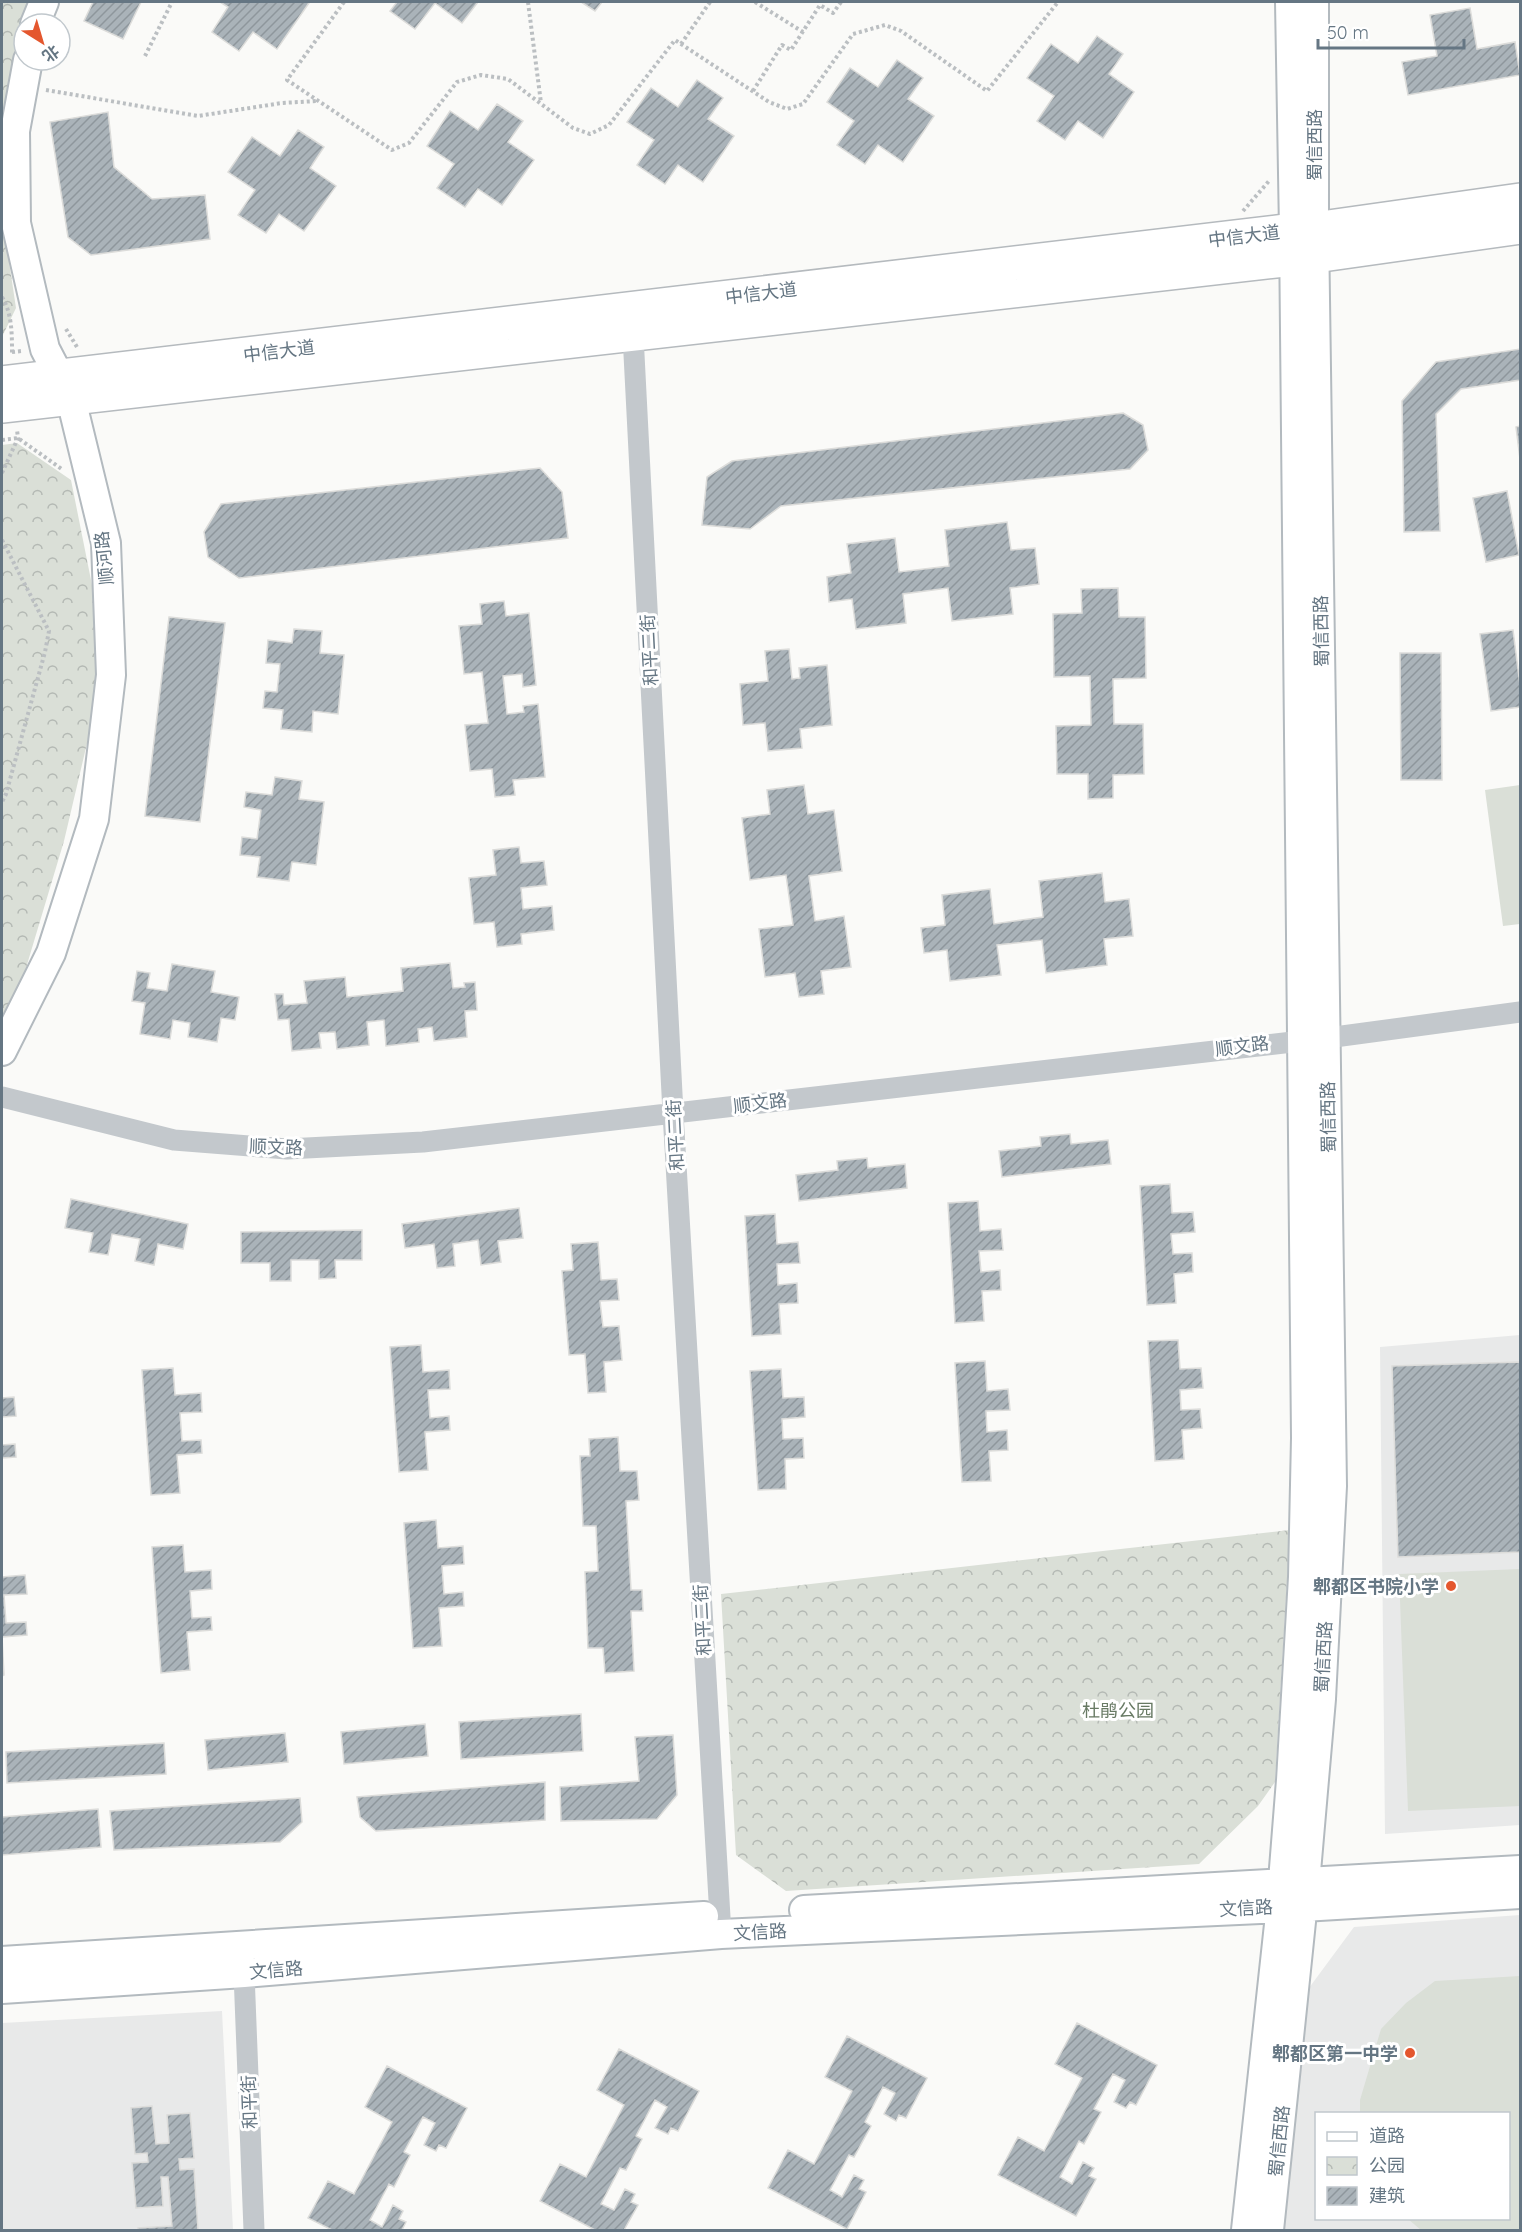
<svg xmlns="http://www.w3.org/2000/svg" width="1522" height="2232" font-family="Quicksand,'Noto Sans SC',sans-serif">
<defs>
<pattern id="park-crowns" width="20" height="18" patternUnits="userSpaceOnUse" patternTransform="scale(1.5)"><rect width="20" height="18" fill="#dadfd7"/><path d="M2 6a3 3 0 1 1 6 0M12 15a3 3 0 1 1 6 0" fill="none" stroke="#b4b9b4"/></pattern>
<pattern id="building-hatch" width="6" height="6" patternUnits="userSpaceOnUse" patternTransform="scale(1.5)"><rect width="6" height="6" fill="#aab3b9"/><path d="M-1 1l2-2M0 6l6-6M5 7l2-2" fill="none" stroke="#8e969c"/></pattern>
</defs>
<rect width="100%" height="100%" fill="#fafaf8"/>
<!-- built -->
<path fill="#e8e9e9" fill-rule="evenodd" d="M1520,1335V1825L1385,1834L1380,1347Z
M1520,1915V2230H1281L1306,1992L1354,1927ZM1316,2114H1508V2218H1316Z
M222,2011L233,2230H2V2023Z"/>
<!-- park -->
<path fill="url(#park-crowns)" d="M2,2H34L24,24V35L18,54L2,171Z
M2,215L16,308L2,337Z
M17,443L71,480L94,595L97,701L64,841L23,978L2,1019V445Z
M1290,1530L1275,1782L1258,1806L1199,1864L786,1891L736,1855L721,1594Z"/>
<!-- pitch -->
<path fill="#dadfd7" d="M1520,785V924L1503,926L1485,790Z
M1520,1569V1806L1408,1811L1399,1574Z
M1520,1976V2230H1421L1408,2219L1508,2218V2114L1360,2113V2100L1381,2029L1406,2003L1435,1981Z"/>
<!-- building -->
<path fill="url(#building-hatch)" stroke="#dcdcda" stroke-width="1.5" d="M93,2H141L123,39L84,21Z
M220,2H307L309,3L277,49L253,32L239,51L212,32L228,7Z
M397,2H478L462,23L435,3L415,29L390,11Z
M581,2H602L595,11Z
M1470,8L1477,49L1515,42L1520,75L1408,95L1402,62L1437,56L1430,15Z
M1097,36L1123,54L1109,74L1134,92L1103,138L1078,121L1065,140L1037,121L1054,96L1027,78L1051,44L1078,63Z
M897,60L923,78L908,99L934,116L903,162L878,145L865,164L837,145L854,121L827,102L850,68L878,87Z
M697,80L723,98L708,119L734,136L703,182L678,165L665,184L637,165L654,140L627,122L651,88L678,107Z
M497,104L523,121L508,142L534,160L502,205L478,189L465,207L437,188L454,164L427,146L450,111L478,130Z
M108,112L114,167L152,199L205,195L210,239L91,255L68,237L50,122Z
M298,130L324,147L310,168L336,186L304,231L279,214L266,233L238,215L255,190L228,172L252,137L280,156Z
M1520,349V380L1461,389L1436,414L1440,531L1404,532L1402,401L1436,362Z
M1123,413L1143,425L1148,450L1130,469L781,506L750,529L702,525L707,477L732,461Z
M1520,426V459L1516,427Z
M540,468L562,492L568,538L239,578L208,557L204,532L221,504Z
M1507,491L1519,555L1486,562L1473,498Z
M1007,522L1011,550L1035,548L1039,584L1010,588L1013,614L952,621L948,588L903,594L906,623L856,629L852,599L829,602L827,577L851,573L847,544L895,538L899,572L949,566L945,530Z
M1118,588L1119,617H1145L1146,678L1113,679L1114,724H1143L1144,774L1113,775V798L1088,799V774H1057L1056,726L1091,725L1090,676L1054,677L1053,614L1082,613L1081,589Z
M504,601L506,616L529,613L536,685L523,687L522,674L503,676L507,714L524,712L523,706L538,704L545,777L513,780L515,795L495,797L492,769L470,771L465,725L488,723L482,672L464,674L459,626L482,624L480,604Z
M169,617L225,623L200,822L145,816Z
M294,629L322,631L320,653L344,655L338,714L313,711L312,732L281,729L283,710L263,708L265,691L277,692L280,664L266,663L268,640L292,643Z
M1513,630L1520,685V707L1491,711L1480,634Z
M789,649L792,679L800,678L799,668L827,665L832,725L800,729L802,748L768,751L765,723L743,725L740,684L768,681L765,651Z
M1400,653H1441L1442,780H1401Z
M275,777L302,781L299,799L324,802L316,865L292,862L289,881L257,877L260,857L240,855L242,837L257,839L261,810L244,807L246,792L272,795Z
M804,785L808,814L834,810L842,871L809,876L815,921L844,916L851,967L821,971L824,994L799,997L795,973L765,977L759,929L793,925L786,875L750,880L742,818L770,814L767,790Z
M519,847L521,863L544,861L547,885L521,888L523,909L552,906L554,930L521,934L522,944L497,947L494,922L474,924L469,878L496,875L493,850Z
M1102,873L1105,902L1129,899L1133,936L1104,939L1107,965L1046,973L1042,940L997,945L1001,975L950,981L947,950L924,953L921,928L945,925L942,895L990,889L994,924L1043,917L1039,881Z
M450,963L453,988L465,987L464,983L475,982L477,1010L465,1011L467,1037L434,1041L432,1027L418,1029L419,1042L386,1046L384,1020L367,1022L369,1045L337,1049L335,1032L319,1033L321,1048L292,1051L289,1019L278,1020L275,994H283L284,1005L307,1003L304,981L345,977L347,997L403,991L401,968Z
M172,964L215,971L211,992L239,997L235,1020L221,1018L217,1042L188,1037L190,1023L173,1020L170,1039L140,1034L145,1003L132,1001L137,971L150,973L147,988L167,991Z
M1070,1134L1071,1144L1108,1140L1111,1164L1002,1177L999,1151L1041,1146L1040,1137Z
M867,1158L868,1168L905,1164L907,1188L799,1201L796,1175L838,1170L837,1161Z
M1170,1184L1172,1213L1193,1212L1195,1232L1171,1234L1173,1254L1192,1253L1193,1272L1174,1274L1176,1303L1147,1305L1140,1186Z
M71,1199L188,1224L183,1249L158,1244L154,1265L135,1261L140,1239L112,1234L108,1255L89,1252L93,1233L65,1228Z
M978,1201L980,1231L1001,1229L1003,1250L979,1251L981,1272L1000,1270L1001,1290L982,1291L984,1321L955,1323L948,1203Z
M519,1208L523,1238L498,1241L501,1262L481,1265L478,1240L453,1244L455,1266L437,1268L434,1244L405,1248L402,1224Z
M775,1214L777,1244L798,1242L800,1263L777,1264L778,1285L797,1283L798,1303L779,1304L781,1334L752,1336L745,1216Z
M362,1230V1260H335L336,1278L319,1279V1260H291V1281H270V1263H241V1232Z
M598,1242L601,1280L617,1279L619,1300L600,1301L603,1327L619,1326L622,1360L604,1362L606,1392L588,1393L585,1354L569,1355L562,1271L573,1270L571,1244Z
M1178,1340L1180,1369L1201,1368L1203,1388L1180,1390L1181,1410L1200,1409L1202,1428L1182,1430L1184,1459L1155,1461L1148,1341Z
M421,1345L423,1372L449,1370L450,1389L428,1390L430,1418L449,1416L450,1430L425,1432L428,1470L399,1472L390,1347Z
M985,1361L987,1391L1008,1389L1010,1410L986,1411L987,1432L1007,1430L1008,1450L989,1451L991,1481L962,1482L955,1363Z
M1520,1362V1552L1398,1557L1392,1366Z
M173,1368L175,1395L201,1393L202,1412L180,1413L182,1441L201,1440L202,1453L177,1455L180,1493L151,1495L142,1370Z
M781,1369L783,1398L804,1397L805,1417L782,1419L783,1439L803,1438L804,1458L785,1459L786,1489L758,1490L750,1371Z
M14,1397L16,1416L2,1417V1398Z
M618,1437L620,1471H637L639,1500L626,1501L631,1590H642L643,1611H631L634,1671L605,1673L603,1648H588L585,1572L598,1571L596,1526H583L580,1456H590L589,1439Z
M15,1444L16,1457L2,1458V1445Z
M436,1520L438,1548L463,1546L464,1564L442,1566L444,1594L463,1592L464,1606L439,1608L442,1646L413,1648L404,1523Z
M183,1545L185,1572L211,1570L212,1589L190,1591L192,1618L211,1617L212,1630L187,1632L190,1670L161,1673L152,1547Z
M25,1575L27,1594L4,1595L6,1623L26,1622L27,1635L2,1637L4,1675L2,1676V1577Z
M581,1714L583,1751L461,1759L459,1722Z
M425,1724L428,1756L344,1764L341,1732Z
M285,1733L288,1762L208,1770L205,1740Z
M673,1735L677,1795L657,1819L561,1821L560,1787L639,1781L635,1737Z
M164,1743L166,1774L7,1783L6,1752Z
M545,1782V1820L376,1831L360,1817L357,1797Z
M300,1798L302,1822L280,1842L114,1850L110,1811Z
M98,1809L101,1847L2,1855V1817Z
M1077,2023L1157,2065L1136,2105L1130,2102L1126,2108L1114,2102L1125,2080L1113,2074L1094,2109L1101,2112L1084,2144L1079,2141L1060,2177L1072,2184L1083,2162L1094,2168L1089,2176L1096,2179L1076,2216L998,2175L1018,2137L1044,2151L1082,2078L1055,2064Z
M847,2036L927,2078L906,2118L899,2115L896,2121L884,2114L895,2093L883,2087L865,2122L871,2126L854,2157L849,2155L830,2190L842,2197L854,2175L864,2180L859,2189L866,2192L847,2229L768,2188L788,2150L814,2164L852,2091L825,2077Z
M619,2049L699,2091L678,2131L671,2128L668,2134L655,2128L667,2107L655,2100L636,2136L642,2139L626,2170L620,2168L601,2204L614,2210L625,2189L635,2194L631,2202L638,2205L624,2230H595L540,2201L560,2164L586,2177L624,2105L597,2090Z
M387,2066L467,2108L446,2148L439,2145L436,2151L424,2145L435,2123L423,2117L404,2152L410,2155L394,2187L389,2184L370,2220L382,2227L393,2205L403,2211L399,2219L406,2222L402,2230H332L308,2218L328,2181L354,2194L392,2122L365,2107Z
M152,2106L156,2144L169,2143L167,2115L190,2113L194,2158L179,2159L180,2170L194,2169L198,2230H138V2228L172,2226L168,2177H161L163,2206L136,2208L132,2163L148,2162L147,2153L135,2154L131,2108Z"/>
<g fill="none" stroke-linecap="round" stroke-linejoin="round">
<defs>
<path id="secondary" d="M35,24L44,2
M2,1051L51,953L94,819L111,675L106,543L71,399L45,349L16,223L15,131L28,60
M804,1910L1520,1870
M2,1961L704,1916
M2,1989L244,1973L721,1934L1303,1907L1520,1894
M1246,2230L1281,1906L1291,1780L1303,1577L1306,1438L1294,230L1290,2
M1269,2230L1305,1883L1321,1699L1332,1486L1314,229V2"/>
<path id="primary" d="M2,383L1294,230L1314,229L1520,200
M2,406L1294,259L1520,227"/>
</defs>
<!-- secondary casing -->
<use href="#secondary" stroke="#b3babf" stroke-width="32"/>
<!-- primary casing -->
<use href="#primary" stroke="#b5babe" stroke-width="36"/>
<!-- path -->
<path stroke="#bbbfc2" stroke-width="4" stroke-dasharray="3 3" stroke-linecap="butt" d="M344,2L287,80L392,150L409,143L457,82L481,75L508,79L573,128L590,134L609,125L675,40L769,102L787,109L803,104L853,34L885,25L901,31L987,91L1058,2
M528,2L541,103
M755,2L803,32
M681,44L710,2
M145,56L172,2
M46,90L198,116L282,103L317,101
M753,91L782,45L791,50L820,5L833,13L841,2
M1243,211L1269,181
M2,297C12,313 12,334 12,353
M66,329L77,347
M12,352L22,351
M2,440L18,438L63,470
M2,473L18,438L17,430
M2,540L49,631L45,652L6,794L2,802"/>
<!-- street -->
<path stroke="#c3c8cc" stroke-width="21" d="M633,335L673,1113L721,1934
M2,1097L174,1140L287,1149L423,1142L1327,1038L1520,1012
M244,1973L254,2230"/>
<!-- secondary -->
<use href="#secondary" stroke="#fff" stroke-width="28"/>
<!-- primary -->
<use href="#primary" stroke="#fff" stroke-width="33"/>
</g>
<!-- markers -->
<g fill="#e4572e" stroke="#fff" stroke-width="2">
<circle cx="1451" cy="1586" r="6"/>
<circle cx="1410" cy="2053" r="6"/>
</g>
<g text-anchor="middle" dominant-baseline="central" stroke-width="6" stroke-linejoin="round" paint-order="stroke">
<!-- street labels -->
<g font-size="18" fill="#657683" stroke="#fff">
<text transform="translate(1314 145) rotate(-90)">蜀信西路</text>
<text transform="translate(1244 236) rotate(-7)">中信大道</text>
<text transform="translate(761 293) rotate(-7)">中信大道</text>
<text transform="translate(279 351) rotate(-7)">中信大道</text>
<text transform="translate(104 558) rotate(-96)">顺河路</text>
<text transform="translate(1321 631) rotate(-91)">蜀信西路</text>
<text transform="translate(649 650) rotate(-93)">和平二街</text>
<text transform="translate(1242 1046) rotate(-7)">顺文路</text>
<text transform="translate(760 1103) rotate(-7)">顺文路</text>
<text transform="translate(1328 1117) rotate(-91)">蜀信西路</text>
<text transform="translate(675 1135) rotate(-93)">和平二街</text>
<text transform="translate(276 1147) rotate(2)">顺文路</text>
<text transform="translate(702 1620) rotate(-93)">和平二街</text>
<text transform="translate(1323 1657) rotate(-87)">蜀信西路</text>
<text transform="translate(1246 1908) rotate(-3)">文信路</text>
<text transform="translate(760 1932) rotate(-3)">文信路</text>
<text transform="translate(276 1970) rotate(-5)">文信路</text>
<text transform="translate(249 2102) rotate(-92)">和平街</text>
<text transform="translate(1279 2141) rotate(-84)">蜀信西路</text>
</g>
<!-- poi labels -->
<g font-size="18" font-weight="bold" fill="#657683" stroke="#fff" text-anchor="end">
<text x="1439" y="1586">郫都区书院小学</text>
<text x="1398" y="2053">郫都区第一中学</text>
</g>
<!-- park labels -->
<g font-size="18" fill="#687a64" stroke="#fff">
<text x="1118" y="1710">杜鹃公园</text>
</g>
</g>
<!-- border -->
<rect width="1522" height="2232" fill="none" stroke="#657683" stroke-width="6"/>
<!-- legend -->
<rect x="1315" y="2112" width="195" height="108" fill="#ffffff" stroke="#c1c8cd" stroke-width="1.5"/>
<rect x="1327" y="2132" width="30" height="9" fill="#ffffff" stroke="#c1c8cd" stroke-width="1.5"/>
<text x="1369" y="2142" font-size="18" fill="#657683">道路</text>
<rect x="1327" y="2157" width="30" height="18" fill="url(#park-crowns)" stroke="#c1c8cd" stroke-width="1.5"/>
<text x="1369" y="2172" font-size="18" fill="#657683">公园</text>
<rect x="1327" y="2187" width="30" height="18" fill="url(#building-hatch)" stroke="#c1c8cd" stroke-width="1.5"/>
<text x="1369" y="2202" font-size="18" fill="#657683">建筑</text>
<!-- north arrow -->
<g transform="translate(42 42) rotate(143)"><circle r="28" fill="#ffffff" stroke="#c1c8cd" stroke-width="1.5"/>
<path d="M0-4.5L10 22L0 15L-10 22Z" fill="#e4572e"/>
<text y="-9" font-size="16" font-weight="bold" text-anchor="middle" fill="#657683">北</text>
</g>
<!-- scale -->
<path d="M1318 39v9h146v-9" fill="none" stroke="#657683" stroke-width="3"/>
<text x="1327" y="39" font-size="18" fill="#657683" stroke="#ffffff" stroke-width="4.5" paint-order="stroke">50 m</text>
</svg>
